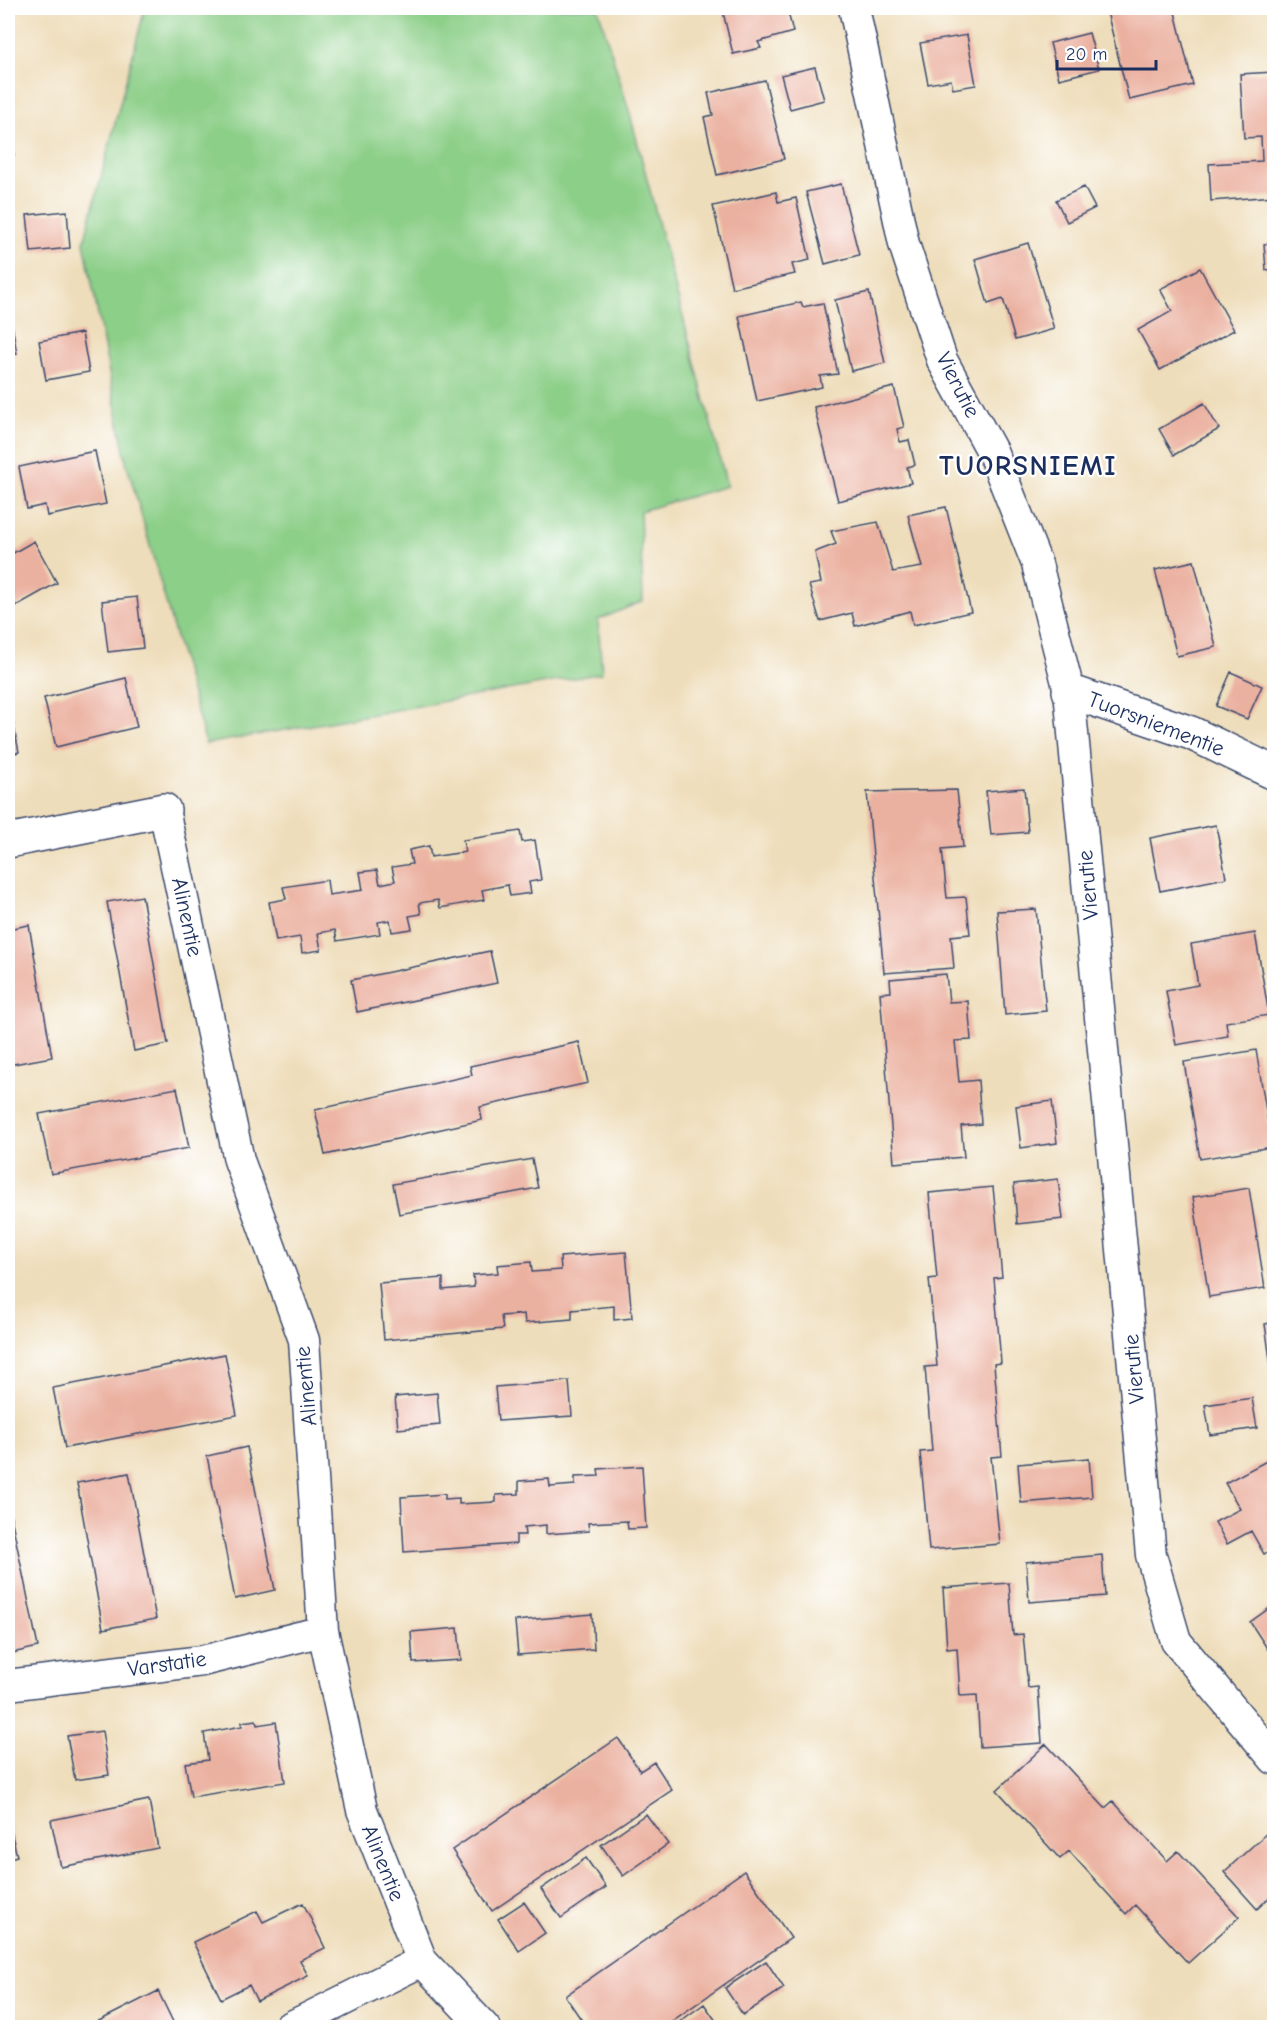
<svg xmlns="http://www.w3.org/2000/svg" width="1282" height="2035" font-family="'Comic Neue',sans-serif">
<rect width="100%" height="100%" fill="#fff"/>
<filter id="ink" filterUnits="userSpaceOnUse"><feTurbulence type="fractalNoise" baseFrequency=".0167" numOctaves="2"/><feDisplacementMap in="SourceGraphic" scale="12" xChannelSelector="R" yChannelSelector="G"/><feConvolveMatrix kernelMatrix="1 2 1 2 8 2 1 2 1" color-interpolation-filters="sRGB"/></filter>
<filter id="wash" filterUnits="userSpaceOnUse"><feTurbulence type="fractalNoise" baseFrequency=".008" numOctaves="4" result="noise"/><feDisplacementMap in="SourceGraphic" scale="24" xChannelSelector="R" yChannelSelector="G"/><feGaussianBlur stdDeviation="1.35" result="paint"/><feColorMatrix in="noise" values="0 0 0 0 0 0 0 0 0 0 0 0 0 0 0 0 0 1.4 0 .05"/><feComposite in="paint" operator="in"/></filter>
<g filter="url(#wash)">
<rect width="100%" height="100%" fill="#eeddba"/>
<!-- green -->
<path fill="#8ccf88" stroke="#547f73" stroke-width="1.5" d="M145,8H598L630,114L727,486L640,511L643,601L598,620L602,673L206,744L126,461L84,242Z"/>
<g id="blocks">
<!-- building -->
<path fill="#ebb1a0" d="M722,8H787L793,32L758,42L761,48L733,54Z
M1106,8H1174L1193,85L1129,100Z
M1089,33L1099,69L1059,79L1050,43Z
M967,35L976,85L953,89L951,80L928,84L920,43Z
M815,67L824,100L790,109L781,75Z
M1274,72V196L1211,201L1209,164L1262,161L1261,137L1244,138L1240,74Z
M765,80L784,159L717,175L704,117L713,115L708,93Z
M8,152L14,154L8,177Z
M841,184L859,255L825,264L806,192Z
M1084,187L1095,208L1067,222L1056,200Z
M776,192L778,202L796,198L810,260L792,264L795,274L732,288L713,206Z
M67,211L70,248L31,252L27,215Z
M1028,243L1054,329L1015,340L1003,299L988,304L975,259Z
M1274,243V269L1266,270L1264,244Z
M1200,268L1234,330L1160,370L1138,330L1172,311L1160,289Z
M869,292L885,363L851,371L835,300Z
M8,301L17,354L8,355Z
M801,302L803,307L823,303L838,374L820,376L822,387L757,401L739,316Z
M82,333L89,372L46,380L39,341Z
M894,387L904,427L897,429L900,442L909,440L915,465L907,467L911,483L838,501L814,407Z
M1204,403L1219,429L1174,455L1159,429Z
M95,451L106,504L47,516L45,505L27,509L19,467Z
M946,507L971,612L913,625L910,611L855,626L852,613L820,621L809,585L821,583L815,552L836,544L831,531L878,522L893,572L922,567L908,515Z
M34,541L57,583L16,606L8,590V556Z
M1194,561L1216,647L1177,656L1155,570Z
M137,597L143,648L108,652L102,601Z
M1231,672L1262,686L1247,719L1216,706Z
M126,678L137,727L56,747L44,698Z
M8,697L19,752L8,755Z
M1024,788L1028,832L991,835L986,791Z
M957,790L963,847L942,849L947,898L966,897L970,934L951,936L954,968L884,973L867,792Z
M1216,825L1226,878L1160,891L1150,838Z
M520,831L522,842L535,840L541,880L529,882L531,893L510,896L508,885L482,890L484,900L440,908L438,900L419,903L421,914L409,916L412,929L392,932L390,920L378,922L380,934L337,941L335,930L318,933L321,950L302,953L300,937L276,941L269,902L286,899L283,887L327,880L329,895L363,890L360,872L377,870L380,884L395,881L392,867L412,864L409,850L429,846L431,857L465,852L463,840Z
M142,896L168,1044L134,1051L107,902Z
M1036,909L1046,1011L1005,1015L997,911Z
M29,925L52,1057L8,1065V929Z
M1255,933L1269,1015L1226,1022L1228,1036L1176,1045L1166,991L1198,985L1191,944Z
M490,951L497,983L357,1012L351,980Z
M946,974L949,1002L968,1001L971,1040L955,1041L959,1082L978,1080L981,1124L961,1126L964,1157L894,1163L880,993L891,992L890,979Z
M579,1042L588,1083L480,1107L482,1120L325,1155L315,1110L472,1075L470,1066Z
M1256,1050L1272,1147L1200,1159L1184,1062Z
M177,1088L189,1148L51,1174L39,1114Z
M1052,1101L1057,1143L1021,1148L1016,1106Z
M532,1159L538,1188L399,1214L393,1184Z
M1058,1179L1063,1219L1017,1224L1014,1184Z
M993,1187L1002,1277L994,1278L1001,1363L994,1364L1002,1456L991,1457L1000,1544L929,1550L920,1452L932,1451L925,1367L937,1366L929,1279L937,1278L929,1193Z
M1249,1188L1265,1288L1209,1297L1193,1197Z
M626,1252L632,1318L614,1320V1306L572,1310V1319L525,1323L524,1314L501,1316L503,1329L384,1340L379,1283L443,1278V1290L474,1287L473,1275L498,1273L497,1265L531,1262L532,1272L561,1270L560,1257Z
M1274,1322V1381H1273L1265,1324Z
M225,1354L237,1415L65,1448L53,1388Z
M569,1381L572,1416L498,1421L495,1387Z
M437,1393L440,1425L398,1429L395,1397Z
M1252,1398L1257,1428L1210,1435L1205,1405Z
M247,1447L275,1590L235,1599L207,1456Z
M1274,1457V1549L1264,1554L1251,1531L1227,1544L1215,1522L1240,1509L1225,1483Z
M1089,1458L1092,1497L1021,1503L1018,1464Z
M642,1466L646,1528L628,1529L627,1521L588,1523L589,1531L546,1534V1525L524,1527L525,1535H516V1544L404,1552L401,1497L445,1494V1499L459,1498V1504L496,1502V1495L519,1494V1481L549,1479L550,1487L575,1485V1477L599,1476L598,1469Z
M129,1473L156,1619L103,1629L77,1483Z
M9,1507L38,1647L8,1654V1507Z
M1102,1555L1105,1596L1029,1602L1026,1562Z
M1009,1583L1013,1635L1023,1634L1028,1688L1038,1687L1042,1743L980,1747L977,1695L960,1696L957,1648L947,1649L943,1588Z
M1274,1605V1659L1250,1622Z
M592,1614L594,1649L518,1655L515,1621Z
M458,1628L461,1660L413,1663L411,1632Z
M256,1720L257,1725L276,1722L285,1782L191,1797L185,1763L208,1760L204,1733L242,1726V1722Z
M102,1731L109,1775L75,1780L67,1736Z
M618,1738L640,1771L654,1762L672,1790L492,1911L452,1850Z
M1046,1744L1105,1808L1113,1801L1167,1861L1178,1851L1239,1917L1188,1963L1135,1905L1126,1914L1069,1851L1060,1859L997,1790Z
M149,1800L158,1848L61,1867L51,1820Z
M646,1814L668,1844L623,1876L601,1845Z
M8,1819L17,1856L8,1859Z
M1269,1831L1274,1838V1893L1257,1909L1224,1872Z
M586,1858L606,1887L561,1918L541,1889Z
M744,1871L791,1938L662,2028H587L565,1996Z
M524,1902L545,1933L519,1951L498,1919Z
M303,1903L325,1948L300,1960L308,1976L257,2001L249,1985L221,1999L193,1942L257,1911L263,1922Z
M766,1961L784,1988L743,2015L725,1988Z
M158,1991L176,2028H85Z
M704,2004L721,2028H671Z"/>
</g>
</g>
<g filter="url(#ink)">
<use href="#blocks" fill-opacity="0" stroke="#3b496c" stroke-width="1.5"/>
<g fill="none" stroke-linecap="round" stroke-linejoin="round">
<defs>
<path id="minor" d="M854,8L904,244L942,360L993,453L1037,564L1069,691L1151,1555L1176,1641L1274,1759
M164,810L239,1160L304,1340L323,1631L362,1810L422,1961L485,2028
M8,1685L202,1661L323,1631
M288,2028L422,1961"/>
<path id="tertiary" d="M1069,691L1191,733L1274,773
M8,841L164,810"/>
</defs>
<!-- minor casing -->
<use href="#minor" stroke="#3b496c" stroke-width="33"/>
<!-- tertiary casing -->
<use href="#tertiary" stroke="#3b496c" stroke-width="36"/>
<!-- minor -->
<use href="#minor" stroke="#fff" stroke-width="30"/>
<!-- tertiary -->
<use href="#tertiary" stroke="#fff" stroke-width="33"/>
</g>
</g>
<g text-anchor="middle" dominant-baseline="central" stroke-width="4.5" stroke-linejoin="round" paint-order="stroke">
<!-- street labels -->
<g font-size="22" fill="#1b2f5e" stroke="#fff">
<text transform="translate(958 385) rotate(63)">Vierutie</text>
<text transform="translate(1156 724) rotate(21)">Tuorsniementie</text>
<text transform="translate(1088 885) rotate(-95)">Vierutie</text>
<text transform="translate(187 917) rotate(78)">Alinentie</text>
<text transform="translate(1134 1369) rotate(-95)">Vierutie</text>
<text transform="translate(306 1386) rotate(-95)">Alinentie</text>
<text transform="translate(167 1664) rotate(-8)">Varstatie</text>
<text transform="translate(383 1863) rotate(68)">Alinentie</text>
</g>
<!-- district labels -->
<g font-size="28" font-weight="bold" letter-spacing="1.5" fill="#1b2f5e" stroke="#fff">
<text x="1028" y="466">TUORSNIEMI</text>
</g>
</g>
<!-- margin -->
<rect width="1282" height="2035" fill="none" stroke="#fff" stroke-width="30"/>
<!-- scale -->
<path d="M1057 60v9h99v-9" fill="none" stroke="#1b2f5e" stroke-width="3"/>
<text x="1066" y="60" font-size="18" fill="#1b2f5e" stroke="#ffffff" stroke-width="4.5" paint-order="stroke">20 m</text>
</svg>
